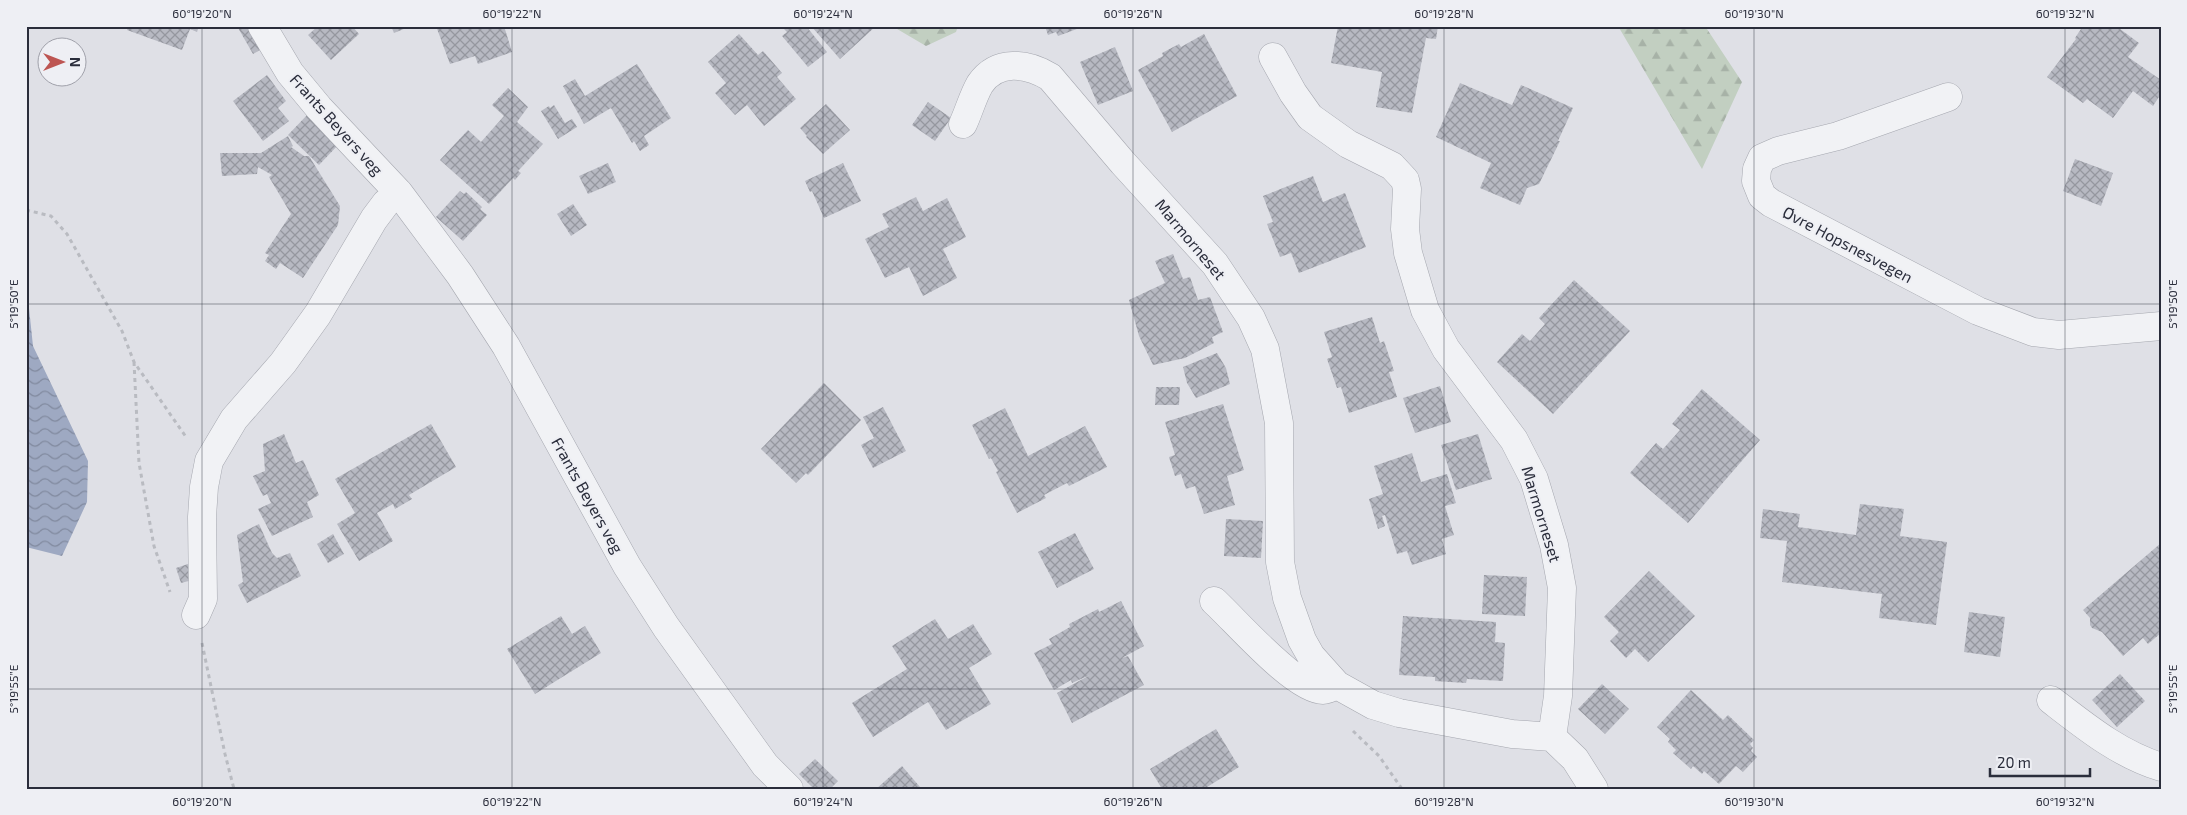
<svg xmlns="http://www.w3.org/2000/svg" width="2187" height="815" font-family="'Exo 2',sans-serif">
<defs>
<pattern id="forest-firs" width="22" height="20" patternUnits="userSpaceOnUse" patternTransform="scale(1.25)"><rect width="22" height="20" fill="#c2cfc1"/><path d="M5 1l3.5 6h-7zM16 11l3.5 6h-7z" fill="#a7b2a7"/></pattern>
<pattern id="water-waves" width="16" height="10" patternUnits="userSpaceOnUse" patternTransform="scale(1.25)"><rect width="16" height="10" fill="#9ea9c2"/><path d="M0 5q4-4 8 0t8 0" fill="none" stroke="#818a9f"/></pattern>
<pattern id="building-cross-hatch" width="8" height="8" patternUnits="userSpaceOnUse" patternTransform="scale(1.25)"><rect width="8" height="8" fill="#b7b9c2"/><path d="M0 0l8 8M0 8l8-8" fill="none" stroke="#95979f"/></pattern>
</defs>
<rect width="100%" height="100%" fill="#dfe0e6"/>
<!-- forest -->
<path fill="url(#forest-firs)" d="M892,26H958L956,32L926,46Z
M1618,26H1705L1742,82L1702,169Z"/>
<!-- water -->
<path fill="url(#water-waves)" d="M26,280L33,346L88,461L87,502L62,556L26,547Z"/>
<!-- building -->
<path fill="url(#building-cross-hatch)" d="M128,26H199L197,32L190,29L182,50L127,30Z
M237,26H253L265,47L253,54Z
M318,26H352L359,34L331,60L308,35Z
M391,26H411L394,33Z
M436,26H504L512,52L478,64L475,56L450,64Z
M787,26H806L827,52L808,67L782,36L787,32L784,29Z
M811,26H876L840,59Z
M1045,26H1085L1058,36L1056,32L1048,35Z
M1338,26H1438L1436,39L1426,38L1412,113L1376,107L1382,72L1331,63Z
M2083,26H2116L2139,43L2128,57L2161,80V94L2153,106L2133,91L2113,118L2087,99L2083,103L2047,77L2076,39L2075,38Z
M739,34L758,55L763,51L782,73L777,77L796,99L764,126L747,105L735,115L715,93L726,83L708,62Z
M1204,34L1237,96L1172,132L1138,70L1163,56L1162,53L1179,44L1181,47Z
M1115,47L1133,91L1098,105L1080,62Z
M637,64L671,118L644,136L649,145L640,151L634,141L632,143L611,108L584,124L563,86L575,79L585,96Z
M267,75L286,101L278,108L289,121L263,141L233,101Z
M1460,83L1512,105L1521,85L1573,108L1558,141H1560L1539,184L1527,188L1520,205L1480,188L1491,163L1436,137Z
M508,88L528,107L517,122L543,144L518,171L521,173L515,180L513,178L489,204L440,160L468,130L481,142L504,116L492,105Z
M928,102L951,118L935,141L912,125Z
M826,104L850,130L823,154L806,137L807,136L800,128Z
M554,105L565,123L572,119L577,127L558,139L541,111L549,106L550,108Z
M309,113L340,143L319,165L288,135Z
M288,136L293,146L291,147L304,156H309L340,206L338,225L303,278L280,263L276,269L265,261L269,255L265,253L291,214L269,177L272,175L258,167L257,174L222,176L220,153H261Z
M2075,159L2113,173L2101,206L2063,191Z
M608,163L616,182L588,194L579,176Z
M843,163L861,201L824,218L812,191L810,192L805,181Z
M1313,176L1323,202L1345,193L1366,247L1299,273L1291,253L1280,257L1267,224L1273,222L1263,196Z
M460,191L464,194L466,192L482,207L480,209L487,215L463,241L436,217Z
M916,197L923,211L947,198L966,237L943,249L957,278L923,296L909,267L885,278L865,239L889,227L882,214Z
M573,204L587,225L571,236L557,214Z
M1173,254L1183,279L1190,277L1198,300L1210,297L1223,332L1212,337L1214,343L1185,358L1153,365L1139,336L1129,300L1165,283L1155,261Z
M1574,280L1630,331L1553,414L1497,362L1522,334L1530,341L1545,324L1539,318Z
M1372,317L1380,343L1384,341L1394,371L1389,372L1397,397L1349,413L1341,387L1337,388L1327,359L1332,357L1324,332Z
M1217,353L1226,368L1230,384L1196,398L1187,383L1183,367Z
M824,383L861,420L808,475L806,473L796,483L761,449Z
M1440,386L1451,422L1415,433L1403,398Z
M1156,387H1180L1179,405H1155Z
M1702,389L1760,440L1688,523L1630,473L1656,443L1663,449L1680,430L1672,424Z
M1223,404L1244,470L1227,476L1235,505L1204,514L1195,486L1186,489L1181,474L1175,476L1169,457L1175,455L1165,422Z
M883,407L906,451L873,468L861,445L874,438L863,417Z
M1005,408L1028,456L1085,426L1107,467L1069,486L1067,483L1044,495L1046,498L1017,513L996,472L998,471L991,458L989,459L972,425Z
M431,424L456,467L409,495L412,499L395,509L393,504L377,513L393,541L359,561L337,524L355,513L335,479Z
M284,434L296,463L303,460L319,495L307,502L313,517L272,536L258,509L271,503L267,494L263,496L253,476L265,471L263,444Z
M1478,434L1492,479L1456,490L1441,445Z
M1412,453L1421,482L1447,474L1456,503L1445,506L1454,535L1442,539L1446,554L1412,565L1407,551L1397,554L1385,515L1382,516L1385,526L1378,529L1369,499L1383,494L1374,466Z
M1860,504L1904,509L1900,536L1947,542L1936,625L1879,618L1882,594L1782,582L1787,541L1760,538L1763,509L1800,514L1798,527L1856,535Z
M1226,519L1263,521L1261,558L1224,556Z
M259,524L272,553L277,558L290,553L301,576L247,603L238,585L243,582L237,535Z
M1075,533L1094,569L1057,588L1038,552Z
M333,534L344,554L328,563L317,544Z
M2161,543V633L2148,644L2143,638L2123,656L2102,632L2092,628L2090,625V618L2083,610Z
M191,563L196,579L181,583L176,568Z
M1649,571L1695,616L1648,662L1635,649L1626,658L1610,641L1619,632L1604,617Z
M1484,575L1527,577L1525,616L1482,614Z
M1121,601L1144,646L1122,658L1128,656L1144,685L1072,723L1057,693L1090,675L1072,683L1071,680L1054,690L1034,653L1052,644L1049,639L1070,627L1069,624L1098,609L1099,612Z
M1969,612L2005,617L2000,657L1964,652Z
M561,616L572,634L585,626L601,653L535,694L507,649Z
M1403,616L1496,622L1495,642L1505,643L1503,681L1467,679L1466,683L1435,681V677L1399,675Z
M935,619L948,639L973,624L992,654L969,668L991,704L946,730L928,702L873,737L852,703L907,669L892,646Z
M2120,674L2145,701L2117,727L2092,700Z
M1602,684L1629,709L1605,734L1578,709Z
M1691,690L1723,720L1728,715L1754,740L1750,744L1753,748L1751,751L1757,757L1743,772L1736,766L1719,784L1704,771L1702,774L1693,766L1691,769L1673,753L1676,750L1668,742L1670,739L1657,727Z
M1216,729L1239,767L1204,789H1162L1150,769Z
M815,759L838,781L830,789H814L799,774Z
M902,766L920,787L876,789Z"/>
<g fill="none" stroke-linecap="round" stroke-linejoin="round">
<defs>
<path id="minor" d="M262,26L290,73L319,108L399,193L460,275L506,346L627,566L666,627L765,765L789,789
M1273,57L1293,93L1310,117L1348,144L1392,166L1405,180L1407,189L1405,229L1408,253L1425,310L1446,349L1514,440L1534,479L1554,545L1562,588L1558,696L1552,737
M1948,97L1838,136L1778,151L1762,158L1757,169L1756,181L1762,196L1771,203L1978,311L2033,332L2059,335L2161,326
M963,124C969,111 973,96 980,84C997,59 1027,63 1050,77L1123,163L1215,264L1251,318L1265,349L1279,423L1280,562L1287,598L1302,640L1311,656L1337,685L1373,705L1399,713L1512,734L1552,737L1575,759L1594,789
M1214,601C1235,620 1295,690 1323,690C1327,690 1333,687 1337,685
M196,615L203,599L202,517L204,487L209,461L234,419L283,363L318,314L374,219L386,203L399,193
M2051,700C2086,727 2119,754 2161,767"/>
</defs>
<!-- minor casing -->
<use href="#minor" stroke="#a5a7af" stroke-width="29"/>
<!-- path -->
<path stroke="#b9bbc1" stroke-width="3" stroke-dasharray="4 4" stroke-linecap="butt" d="M26,210L51,216L67,234L122,331L134,362L186,437
M134,362L139,463L154,546L170,592
M202,643L225,754L234,789
M1353,731L1379,756L1402,789"/>
<!-- minor -->
<use href="#minor" stroke="#f1f2f5" stroke-width="28"/>
</g>
<!-- ticks -->
<path fill="none" stroke="#2a2d3b" stroke-width="1" stroke-opacity="0.45" d="M202,26V789M512,26V789M823,26V789M1133,26V789M1444,26V789M1754,26V789M2065,26V789M26,304H2161M26,689H2161"/>
<g text-anchor="middle" dominant-baseline="central" stroke-width="4" stroke-linejoin="round" paint-order="stroke">
<!-- street labels -->
<g font-size="16" fill="#2a2d3b" stroke="#eeeff4">
<text transform="translate(337 124) rotate(48)">Frants Beyers veg</text>
<text transform="translate(1191 239) rotate(50)">Marmorneset</text>
<text transform="translate(1848 244) rotate(28)">Øvre Hopsnesvegen</text>
<text transform="translate(588 495) rotate(61)">Frants Beyers veg</text>
<text transform="translate(1542 514) rotate(73)">Marmorneset</text>
</g>
</g>
<!-- border -->
<rect width="2187" height="815" fill="none" stroke="#eeeff4" stroke-width="55"/>
<!-- north arrow -->
<g transform="translate(62 62) rotate(90)"><circle r="24" fill="#eeeff4" stroke="#a0a1aa"/>
<path d="M0-4L9 19L0 12L-9 19Z" fill="#bd5552"/>
<text y="-8" font-size="14" font-weight="bold" text-anchor="middle" fill="#2a2d3b">N</text>
</g>
<!-- scale -->
<path d="M1990 768v8h100v-8" fill="none" stroke="#2a2d3b" stroke-width="2.5"/>
<text x="1997" y="768" font-size="15" fill="#2a2d3b" stroke="#eeeff4" stroke-width="4" paint-order="stroke">20 m</text>
<rect x="28" y="28" width="2132" height="760" fill="none" stroke="#2a2d3b" stroke-width="2"/>
<g font-size="12" text-anchor="middle" fill="#2a2d3b">
<text x="202" y="18">60°19'20"N</text>
<text x="512" y="18">60°19'22"N</text>
<text x="823" y="18">60°19'24"N</text>
<text x="1133" y="18">60°19'26"N</text>
<text x="1444" y="18">60°19'28"N</text>
<text x="1754" y="18">60°19'30"N</text>
<text x="2065" y="18">60°19'32"N</text>
<text transform="translate(2173 304) rotate(-90)" y="4">5°19'50"E</text>
<text transform="translate(14 304) rotate(-90)" y="4">5°19'50"E</text>
<text transform="translate(14 689) rotate(-90)" y="4">5°19'55"E</text>
<text transform="translate(2173 689) rotate(-90)" y="4">5°19'55"E</text>
<text x="202" y="806">60°19'20"N</text>
<text x="512" y="806">60°19'22"N</text>
<text x="823" y="806">60°19'24"N</text>
<text x="1133" y="806">60°19'26"N</text>
<text x="1444" y="806">60°19'28"N</text>
<text x="1754" y="806">60°19'30"N</text>
<text x="2065" y="806">60°19'32"N</text>
</g>
</svg>
